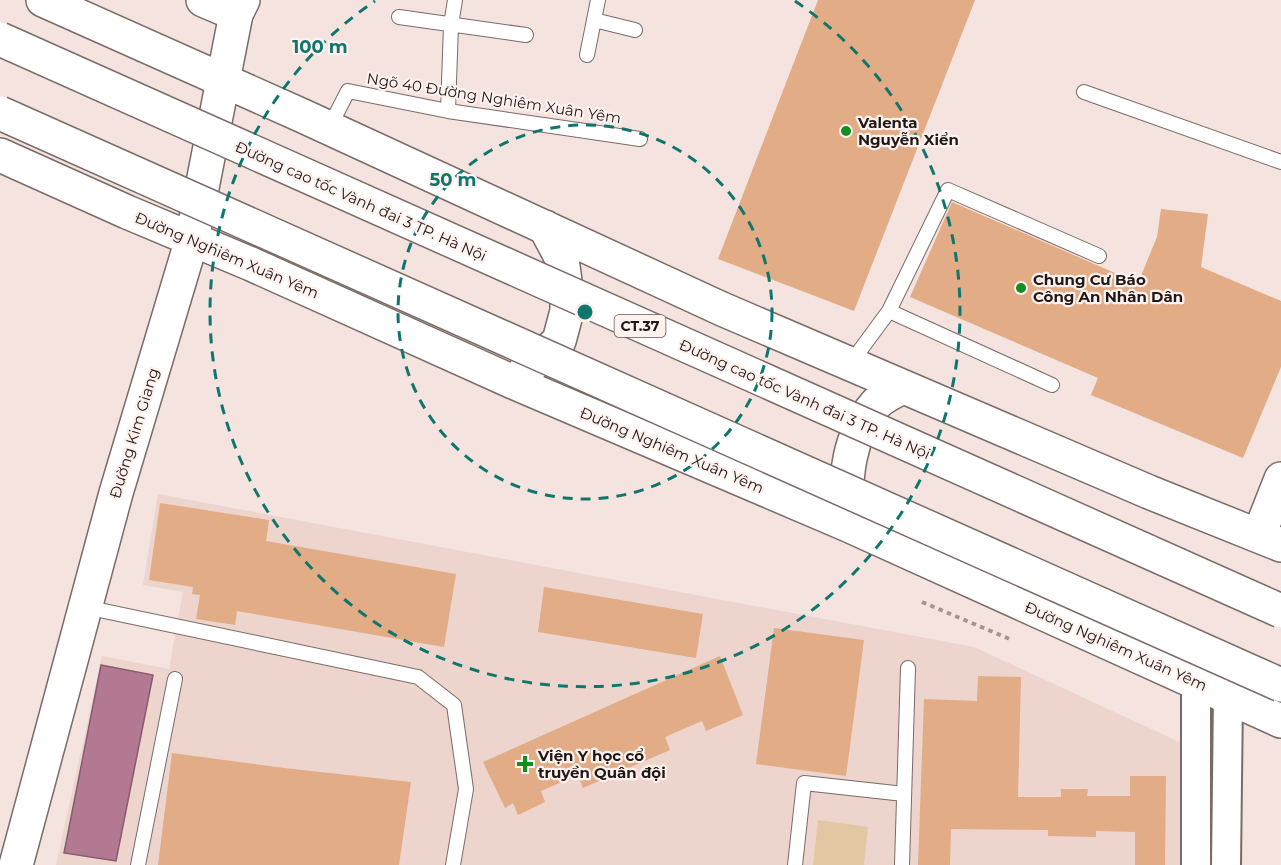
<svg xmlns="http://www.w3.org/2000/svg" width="1281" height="865" font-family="Montserrat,sans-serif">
<rect width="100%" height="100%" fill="#f4e3df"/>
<!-- built -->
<path fill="#edd4cd" d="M158,494L974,647L1188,746L1184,865H56L102,656L169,669L183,592L143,585Z"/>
<!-- green -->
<path fill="#e1c8a2" d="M818,820L868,827L864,865H813Z"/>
<!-- water -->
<path fill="#b37993" stroke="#865c6e" stroke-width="1.5" d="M101,665L153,675L116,861L64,853Z"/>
<!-- pier -->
<path fill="#f4e3df" d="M0,0H81L52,89L24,208L0,197Z"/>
<!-- building -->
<path fill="#e1ac86" d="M818,0H975L854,311L718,259Z
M952,202L1138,283L1157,237L1161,209L1208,214L1201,267L1281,301V367L1243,458L1091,395L1098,378L910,297Z
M160,503L269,520L266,541L456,574L444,647L237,611L235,625L196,619L200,595L192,594L193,587L149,580Z
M544,587L703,614L696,658L538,632Z
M774,628L864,640L846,776L756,764Z
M720,656L743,715L706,731L702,721L665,737L670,750L583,788L578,775L541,791L545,802L518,815L513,803L505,808L483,762Z
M978,676L1021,677L1018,797H1061V789H1088L1087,796H1130V776H1166L1165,865H1135V832L1096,831V837L1048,836V830L951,829L950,865H918L924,699L977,701Z
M172,753L284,768L411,782L399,865H158Z"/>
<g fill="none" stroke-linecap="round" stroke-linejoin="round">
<defs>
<path id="service" d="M399,17L526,35
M594,20L635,30
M587,55L598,0
M1084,92L1281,162
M448,111L451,25L455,0
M329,128L348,91L448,111L640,139
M850,364L889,311
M1052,385L889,311L948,190L1099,256
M85,607L418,677L454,705L466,789L453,865
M138,865L175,679
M795,865L804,783L904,794
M902,865L908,668"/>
<path id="minor" d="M1196,865V681
M1226,865L1228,697"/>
<path id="tertiary" d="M203,0L236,14
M1259,535L1281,479"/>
<path id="secondary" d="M16,865L116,493L192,239L236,14L243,0"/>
<path id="primary" d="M43,0L303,116L722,309L1149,492L1281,545
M0,155L127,212L251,264L513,382L848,525L1281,721
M523,373L559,341L567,311V296L562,259L545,227
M847,516C845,478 848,436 875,405C881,397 894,392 902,387"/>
</defs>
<!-- service casing -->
<use href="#service" stroke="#7a6b67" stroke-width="16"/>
<!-- minor casing -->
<use href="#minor" stroke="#7a6b67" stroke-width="32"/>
<!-- tertiary casing -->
<use href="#tertiary" stroke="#7a6b67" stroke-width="36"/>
<!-- secondary casing -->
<use href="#secondary" stroke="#7a6b67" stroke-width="36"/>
<!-- primary casing -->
<use href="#primary" stroke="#7a6b67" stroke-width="36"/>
<!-- path -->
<path stroke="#a19491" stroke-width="4" stroke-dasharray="4.5 4.5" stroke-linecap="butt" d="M922,602L1012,640"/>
<!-- service -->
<use href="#service" stroke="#fff" stroke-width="14"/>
<!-- minor -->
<use href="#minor" stroke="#fff" stroke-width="28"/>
<!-- tertiary -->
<use href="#tertiary" stroke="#fff" stroke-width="33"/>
<!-- secondary -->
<use href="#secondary" stroke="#fff" stroke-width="33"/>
<!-- primary -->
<use href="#primary" stroke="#fff" stroke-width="33"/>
<defs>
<path id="motorway-bridge" d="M0,39L1281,611
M0,113L1281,685"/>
</defs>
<!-- motorway-bridge casing -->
<use href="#motorway-bridge" stroke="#7a6b67" stroke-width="36" stroke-linecap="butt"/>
<!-- motorway-bridge -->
<use href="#motorway-bridge" stroke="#fff" stroke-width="33"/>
</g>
<!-- distance rings -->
<g fill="none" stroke="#0f766e" stroke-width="3" stroke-dasharray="10 8">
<circle cx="585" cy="312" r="187"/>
<path d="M795 1A375 375 0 1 1 375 1"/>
</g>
<!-- markers -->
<g fill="#11901f" stroke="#fff1ed" stroke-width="2">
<circle cx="846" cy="131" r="6"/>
<circle cx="1021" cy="288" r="6"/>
<path d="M522 755h6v6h6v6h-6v6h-6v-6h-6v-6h6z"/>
</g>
<g text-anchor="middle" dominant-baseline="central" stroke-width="4.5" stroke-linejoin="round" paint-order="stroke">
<!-- shield labels -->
<rect fill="#fff1ed" stroke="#625956" stroke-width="1.5" x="614.5" y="315" width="51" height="22" rx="4.5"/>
<g font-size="14" font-weight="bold" fill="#1e1816">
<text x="640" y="326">CT.37</text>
</g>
<!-- street labels -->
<g font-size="15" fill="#1e1816" stroke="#fff1ed">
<text transform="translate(494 98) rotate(9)">Ngõ 40 Đường Nghiêm Xuân Yêm</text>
<text transform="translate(361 201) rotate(24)">Đường cao tốc Vành đai 3 TP. Hà Nội</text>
<text transform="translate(227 255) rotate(23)">Đường Nghiêm Xuân Yêm</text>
<text transform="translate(805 399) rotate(24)">Đường cao tốc Vành đai 3 TP. Hà Nội</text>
<text transform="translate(134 433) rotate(-73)">Đường Kim Giang</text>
<text transform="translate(672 450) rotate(23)">Đường Nghiêm Xuân Yêm</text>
<text transform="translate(1116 646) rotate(24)">Đường Nghiêm Xuân Yêm</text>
</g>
<!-- poi labels -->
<g font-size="15" font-weight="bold" fill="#1e1816" stroke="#fff1ed" text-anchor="start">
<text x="858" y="122">Valenta<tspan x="858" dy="17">Nguyễn Xiển</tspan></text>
<text x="1033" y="279">Chung Cư Báo<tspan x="1033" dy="17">Công An Nhân Dân</tspan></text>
<text x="538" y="755">Viện Y học cổ<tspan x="538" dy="17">truyền Quân đội</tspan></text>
</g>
</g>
<circle cx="585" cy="312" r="9" fill="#0f766e" stroke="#fff1ed" stroke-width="3"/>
<g font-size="18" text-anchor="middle" font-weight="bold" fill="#0f766e" stroke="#fff1ed" stroke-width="4.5" stroke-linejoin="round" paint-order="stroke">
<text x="320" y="53">100 m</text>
<text x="453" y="186">50 m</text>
</g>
</svg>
